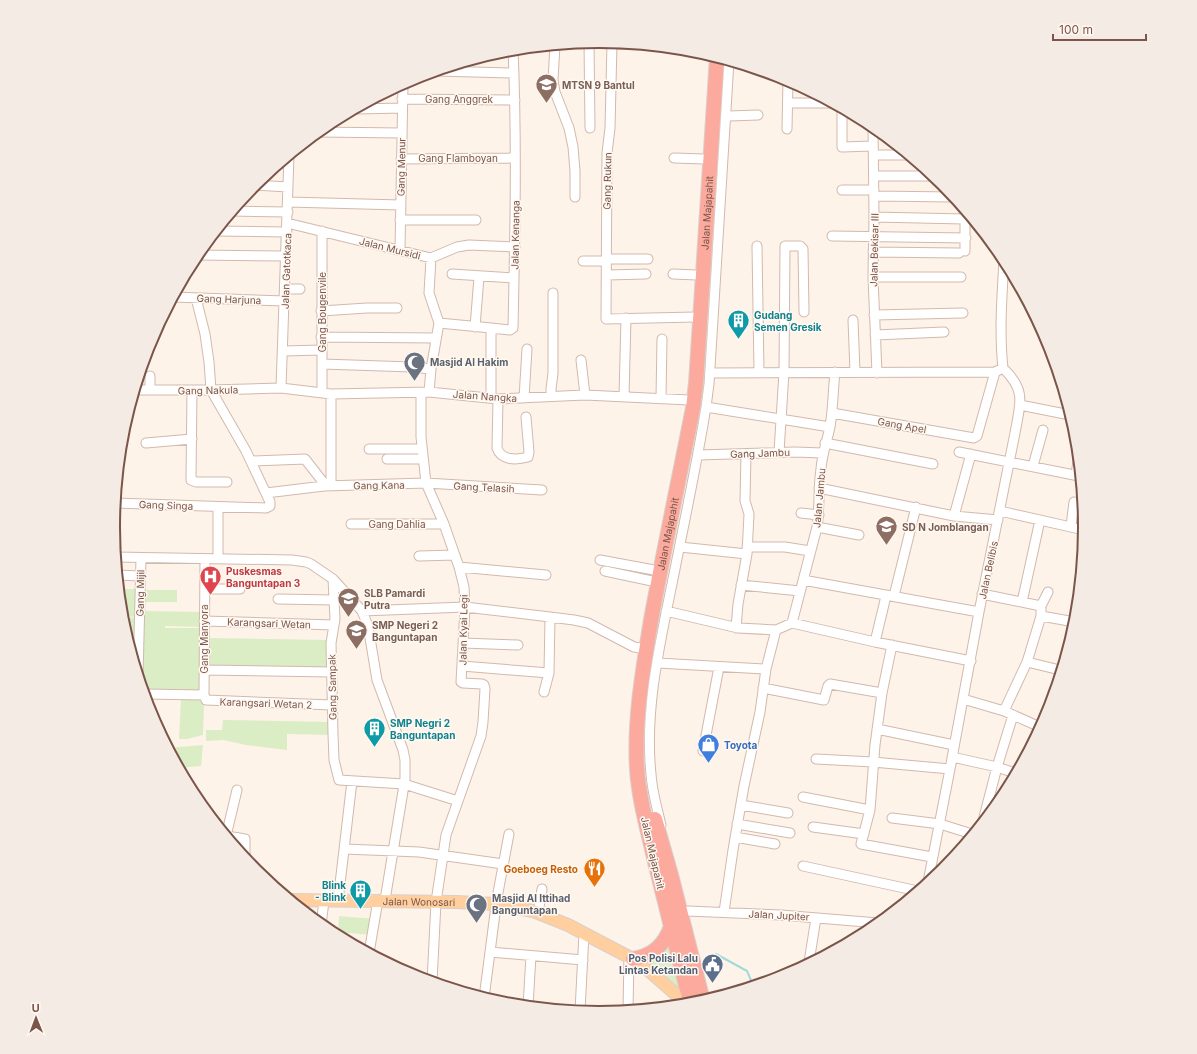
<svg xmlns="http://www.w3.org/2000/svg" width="1197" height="1054" font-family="Inter,sans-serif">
<rect width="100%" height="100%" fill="#fef3e9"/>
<!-- green -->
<path fill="#daedc5" d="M119,589H139V617L121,616Z
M142,590H177V602H142Z
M142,611L204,612V627L165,626V628H203L202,693L143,692L141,684Z
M121,617L138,618L137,643H128Z
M206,638L328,640V671L205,669Z
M181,699H203L204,704L203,735L187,739H179Z
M223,720L331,722L332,735L287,734V750L246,745L223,740L206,741V730H222Z
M203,745L201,766L179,768L168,748Z
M339,916L374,919L372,935L338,932Z
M670,936L688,1004L643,961Z"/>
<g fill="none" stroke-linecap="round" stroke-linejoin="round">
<!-- stream -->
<path stroke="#a1dadc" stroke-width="2" d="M716,954L747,971L753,985"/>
<defs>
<path id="minor" d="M589,42L590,128
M580,43L625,44
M612,43L610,128L607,153L606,319L695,317
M555,45L553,80L555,92L569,128L573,147L575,171V197
M437,71L514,73
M402,99L515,100
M788,103H831
M357,109L402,108
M842,109V147L873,146
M726,118L729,116L758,115
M873,127L874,217L873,277L877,373
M787,129L788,80
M317,132L402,133
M874,155H908
M674,158L704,159
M401,159L515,158
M874,176H933
M253,185L288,187
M842,190H874
M874,196L953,197
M288,202L401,205
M232,211L288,212
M965,211V251
M874,217L964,219
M400,220H476
M287,223L431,258L457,247L469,245L515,247
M216,231L287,232
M322,231V393
M832,236L966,238
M757,246L759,372
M400,250L403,83
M873,252L959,253
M196,255L286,256
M606,259H648
M583,261H606
M452,274L514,278
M673,274L697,275
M607,275L646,274
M873,277H961
M285,289H300
M173,297L285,301
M321,311L367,308H397
M874,315L963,313
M853,320L855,372
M439,323L491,328
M475,327L479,277
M875,335L944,332
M321,337L436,338
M284,351L322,350
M581,360L585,395
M322,364L412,367L431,369
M710,373L995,372L1003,368
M281,388L289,155
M134,390H211L281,388L331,394L429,392L498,399L585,395L689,400
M150,390V376
M192,390L191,480L196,482H227
M429,392L431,369L439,323L429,293L431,258
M421,393V437L426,483L444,524L459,567L464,587L465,607L461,682L463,683L482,684L484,685L485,689L483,722L481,736L446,835L436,902L432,982
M331,394V485
M551,396V389L553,373V293
M624,396L626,318
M491,398V328L510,330L513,328C515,235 517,142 513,49
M524,398L527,349
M661,398L662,339
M498,399L497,448C501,461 517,460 528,457L529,452L526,417
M1020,405L1070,415
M706,407L830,427
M832,413L974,438L977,436L995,372
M146,443L192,439
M825,443L933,464
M369,449H421
M779,452L784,372L785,246H800L803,249L804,312
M959,452L1079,476
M698,455L795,452L823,453
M387,459H422
M251,461L305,459L323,482L324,486
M1033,466L1043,430
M1076,475L1078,461
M819,488L954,516L998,520
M266,493L324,486L426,483L542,490
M115,503L266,508L270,506V502L246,451L211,390L209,362L205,334L196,298
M1000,511L1084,530
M801,513L819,515
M954,516L971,454
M351,524H444
M1071,526L1074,502
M817,527L859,535
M680,547L747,554
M747,547H785L810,551
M419,556L455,555
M115,557L292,560L306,562L311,564L333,579L362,611L368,626L377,680L403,750L405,760V779L385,900
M205,559L204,695L206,700L332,705
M218,559V507
M600,560L654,570
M459,567L546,575
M605,571L652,581
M117,575L141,576
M333,579L335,619L331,643L333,734L334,760L339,780L404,784L458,801
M803,580L979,612
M741,585L800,591
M205,589H240
M982,594L1041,606
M894,596L916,507
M278,599L334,600
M1022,602L1040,520
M362,611L465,607L550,617L574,620L588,623L634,647L640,648
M666,611L738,628L776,630L792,623L875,642L971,661
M1041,616L1075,622
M204,621L334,625
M792,623L817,527C820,508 818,488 821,469C822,454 827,441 830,427C833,409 833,390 835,372
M736,628L738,604L747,554L749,514L745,501L746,454
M875,642L886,596
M463,643L518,645
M1027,662L1041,616V606L1048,592
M658,663L766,669
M462,666L549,673
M204,670L331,672
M138,676L141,558
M763,688L824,700L828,686L830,684L882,693
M544,692L549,673L550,617
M144,694L204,695
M963,699L1004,711L1040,727
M1004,711L1027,662L1060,670
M877,729L954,745
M703,751L719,667
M952,757L997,767L1015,773
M816,759L873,762L950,769
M803,797L870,810L861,844L932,857
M741,805L788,813
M870,810L875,745L882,693L892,645
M892,818L940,824L972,834
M983,821L997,767L1013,715
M737,824L790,833
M661,825C657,808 652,791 651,774C644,708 661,639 674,574C685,518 697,463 706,407L709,384L729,61
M813,827L864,834
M226,836L237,790
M227,836L245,839V859
M735,837L775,844
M344,849L419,852L503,864
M803,866L918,891
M928,882L950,769L979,612L1015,433C1020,404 1027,391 1003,368C999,332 1002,296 1004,260
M338,901L352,781
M724,912L733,850L744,786L760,712L766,669L776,630
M538,913L542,889
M680,913L688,911L781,915L878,923
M321,925L324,901
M490,952L497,898L509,834
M369,953L378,900
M809,962L816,918
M484,998L490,952L583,960
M528,1006L531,956
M628,1010L629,957
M580,1011L584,933"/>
<g id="major">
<path id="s1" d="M291,900L456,902L496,904L533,911L568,925L629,957L647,969L687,1004"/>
</g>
<g id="highway">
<path d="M655,819L671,875L703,1001"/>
<path d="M633,959C653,956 664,945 671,927"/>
<path id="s2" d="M691,1004C678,957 667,909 655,862C648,831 639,800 637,769C634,719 643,670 651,620C664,549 679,479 693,408L696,383L717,57"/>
</g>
</defs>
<!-- minor casing -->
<use href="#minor" stroke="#d2b9ad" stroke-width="11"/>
<!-- major casing -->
<use href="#major" stroke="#dacfcc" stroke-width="14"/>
<!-- highway casing -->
<use href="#highway" stroke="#dacfcc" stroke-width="16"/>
<!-- minor -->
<use href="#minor" stroke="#fff" stroke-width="9"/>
<!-- major -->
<use href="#major" stroke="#ffcf9f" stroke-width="12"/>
<!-- highway -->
<use href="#highway" stroke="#fbaa9d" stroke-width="14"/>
</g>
<!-- icons -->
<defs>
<symbol id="school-pin" viewBox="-11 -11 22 30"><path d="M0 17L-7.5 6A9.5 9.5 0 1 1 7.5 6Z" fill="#8d6e63" stroke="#fff8f1"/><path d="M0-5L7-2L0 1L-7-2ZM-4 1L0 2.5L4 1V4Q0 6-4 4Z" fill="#fff"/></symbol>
<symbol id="building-pin" viewBox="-11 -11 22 30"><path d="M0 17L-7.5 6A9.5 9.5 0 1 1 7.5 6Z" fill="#0f9aa8" stroke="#fff8f1"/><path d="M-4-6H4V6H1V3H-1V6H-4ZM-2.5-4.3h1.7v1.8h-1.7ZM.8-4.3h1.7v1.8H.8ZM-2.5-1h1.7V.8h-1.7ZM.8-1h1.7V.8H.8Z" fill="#fff"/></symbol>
<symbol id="mosque-pin" viewBox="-11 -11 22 30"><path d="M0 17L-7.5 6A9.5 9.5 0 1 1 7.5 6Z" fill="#6b7280" stroke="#fff8f1"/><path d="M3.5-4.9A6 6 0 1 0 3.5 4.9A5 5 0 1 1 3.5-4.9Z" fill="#fff"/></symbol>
<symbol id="hospital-pin" viewBox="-11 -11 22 30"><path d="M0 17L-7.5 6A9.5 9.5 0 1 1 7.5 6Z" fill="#e0444e" stroke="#fff8f1"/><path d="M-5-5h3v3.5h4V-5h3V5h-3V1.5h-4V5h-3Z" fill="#fff"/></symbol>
<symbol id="shop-pin" viewBox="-11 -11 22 30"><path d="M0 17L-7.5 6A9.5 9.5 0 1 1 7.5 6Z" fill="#3f7fe0" stroke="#fff8f1"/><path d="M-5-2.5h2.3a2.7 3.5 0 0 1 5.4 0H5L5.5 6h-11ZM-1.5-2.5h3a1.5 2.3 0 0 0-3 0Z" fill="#fff"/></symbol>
<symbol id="restaurant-pin" viewBox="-11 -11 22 30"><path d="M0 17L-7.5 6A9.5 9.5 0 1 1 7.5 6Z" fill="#e8710a" stroke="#fff8f1"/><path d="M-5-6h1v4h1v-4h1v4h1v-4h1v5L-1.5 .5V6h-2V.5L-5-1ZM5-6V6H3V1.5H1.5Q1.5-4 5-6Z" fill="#fff"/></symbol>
<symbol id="civic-pin" viewBox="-11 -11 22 30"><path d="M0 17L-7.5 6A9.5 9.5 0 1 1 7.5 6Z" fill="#5c6f8a" stroke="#fff8f1"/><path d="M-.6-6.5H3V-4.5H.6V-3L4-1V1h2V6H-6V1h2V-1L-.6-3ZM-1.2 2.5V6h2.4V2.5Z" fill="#fff"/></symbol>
</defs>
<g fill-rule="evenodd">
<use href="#school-pin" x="534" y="72" width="25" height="34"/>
<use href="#building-pin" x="726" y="308" width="25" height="34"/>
<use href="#mosque-pin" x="402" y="350" width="25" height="34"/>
<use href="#school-pin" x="874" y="514" width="25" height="34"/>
<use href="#hospital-pin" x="198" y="564" width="25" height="34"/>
<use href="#school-pin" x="336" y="586" width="25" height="34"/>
<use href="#school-pin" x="344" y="618" width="25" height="34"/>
<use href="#building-pin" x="362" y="716" width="25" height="34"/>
<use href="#shop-pin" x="696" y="732" width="25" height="34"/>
<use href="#restaurant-pin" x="582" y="856" width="25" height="34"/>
<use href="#building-pin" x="348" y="878" width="25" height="34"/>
<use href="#mosque-pin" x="464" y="892" width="25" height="34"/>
<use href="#civic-pin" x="700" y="952" width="25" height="34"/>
</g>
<g text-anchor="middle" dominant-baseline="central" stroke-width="3" stroke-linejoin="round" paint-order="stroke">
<!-- education labels -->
<g font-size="10" font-weight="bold" fill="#785e54" stroke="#fff8f1" text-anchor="start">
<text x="562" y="85">MTSN 9 Bantul</text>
<text x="902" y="527">SD N Jomblangan</text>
<text x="364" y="593">SLB Pamardi<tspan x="364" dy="12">Putra</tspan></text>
<text x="372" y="625">SMP Negeri 2<tspan x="372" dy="12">Banguntapan</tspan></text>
</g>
<!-- street labels -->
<g font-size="10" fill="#7b554a" stroke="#fff8f1">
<text x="459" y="99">Gang Anggrek</text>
<text x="458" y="158">Gang Flamboyan</text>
<text transform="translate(401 167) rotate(-89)">Gang Menur</text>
<text transform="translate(607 181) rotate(-89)">Gang Rukun</text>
<text stroke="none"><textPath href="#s2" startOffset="803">Jalan Majapahit</textPath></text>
<text transform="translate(515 235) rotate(-89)">Jalan Kenanga</text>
<text transform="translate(390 248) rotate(14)">Jalan Mursidi</text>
<text transform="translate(874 250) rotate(-89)">Jalan Bekisar III</text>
<text transform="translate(286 271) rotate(-88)">Jalan Gatotkaca</text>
<text transform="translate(229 299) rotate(2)">Gang Harjuna</text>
<text transform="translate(322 312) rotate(-90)">Gang Bougenvile</text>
<text transform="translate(208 390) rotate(-1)">Gang Nakula</text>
<text transform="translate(485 396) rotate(4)">Jalan Nangka</text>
<text transform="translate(902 425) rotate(10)">Gang Apel</text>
<text transform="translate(760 453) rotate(-2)">Gang Jambu</text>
<text transform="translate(379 485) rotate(-1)">Gang Kana</text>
<text transform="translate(484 487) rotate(3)">Gang Telasih</text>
<text transform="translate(819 498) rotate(-85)">Jalan Jambu</text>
<text transform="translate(166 505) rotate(2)">Gang Singa</text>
<text x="397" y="524">Gang Dahlia</text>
<text stroke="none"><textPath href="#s2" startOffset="479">Jalan Majapahit</textPath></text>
<text transform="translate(988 570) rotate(-78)">Jalan Belibis</text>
<text transform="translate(140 593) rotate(-89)">Gang Mijil</text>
<text transform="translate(269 623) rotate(2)">Karangsari Wetan</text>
<text transform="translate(463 630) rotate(-89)">Jalan Kyai Legi</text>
<text transform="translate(204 639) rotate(-90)">Gang Manyora</text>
<text transform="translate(332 687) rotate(-91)">Gang Sampak</text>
<text transform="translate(266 703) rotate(2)">Karangsari Wetan 2</text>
<text transform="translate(653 853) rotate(77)">Jalan Majapahit</text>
<text stroke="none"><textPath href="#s1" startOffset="128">Jalan Wonosari</textPath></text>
<text transform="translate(779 915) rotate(3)">Jalan Jupiter</text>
</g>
<!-- culture labels -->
<g font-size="10" font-weight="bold" fill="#0d838f" stroke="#fff8f1" text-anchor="start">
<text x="754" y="315">Gudang<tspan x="754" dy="12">Semen Gresik</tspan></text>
<text x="390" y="723">SMP Negri 2<tspan x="390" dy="12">Banguntapan</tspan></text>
<text x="346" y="885" text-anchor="end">Blink<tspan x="346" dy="12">- Blink</tspan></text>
</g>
<!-- worship labels -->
<g font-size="10" font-weight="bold" fill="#5b616d" stroke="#fff8f1" text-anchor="start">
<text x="430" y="362">Masjid Al Hakim</text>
<text x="492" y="898">Masjid Al Ittihad<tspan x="492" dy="12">Banguntapan</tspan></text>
</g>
<!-- health labels -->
<g font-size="10" font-weight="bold" fill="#be3a42" stroke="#fff8f1" text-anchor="start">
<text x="226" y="571">Puskesmas<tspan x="226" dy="12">Banguntapan 3</tspan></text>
</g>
<!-- shop labels -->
<g font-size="10" font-weight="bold" fill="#366cbe" stroke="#fff8f1" text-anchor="start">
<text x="724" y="745">Toyota</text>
</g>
<!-- food labels -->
<g font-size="10" font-weight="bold" fill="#c56008" stroke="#fff8f1" text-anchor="end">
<text x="578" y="869">Goeboeg Resto</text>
</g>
<!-- service labels -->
<g font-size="10" font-weight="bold" fill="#4e5e75" stroke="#fff8f1" text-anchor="end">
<text x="698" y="958">Pos Polisi Lalu<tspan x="698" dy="12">Lintas Ketandan</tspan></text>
</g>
</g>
<!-- crop -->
<path d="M0 0H1197V1054H0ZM120 527a479 479 0 1 1 958 0a479 479 0 1 1-958 0Z" fill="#f4ebe4" fill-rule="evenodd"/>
<path fill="none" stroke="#7b554a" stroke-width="2" d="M120 527a479 479 0 1 1 958 0a479 479 0 1 1-958 0Z"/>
<!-- north arrow -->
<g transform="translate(36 1018) rotate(359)" stroke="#fff8f1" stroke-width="3" paint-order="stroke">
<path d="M0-3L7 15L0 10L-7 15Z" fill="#7b554a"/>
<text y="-6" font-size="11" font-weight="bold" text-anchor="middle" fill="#7b554a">U</text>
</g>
<!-- scale -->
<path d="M1053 34v6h93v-6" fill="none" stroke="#7b554a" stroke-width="2"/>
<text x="1059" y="34" font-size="12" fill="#7b554a" stroke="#fff8f1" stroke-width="3" paint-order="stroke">100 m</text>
</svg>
